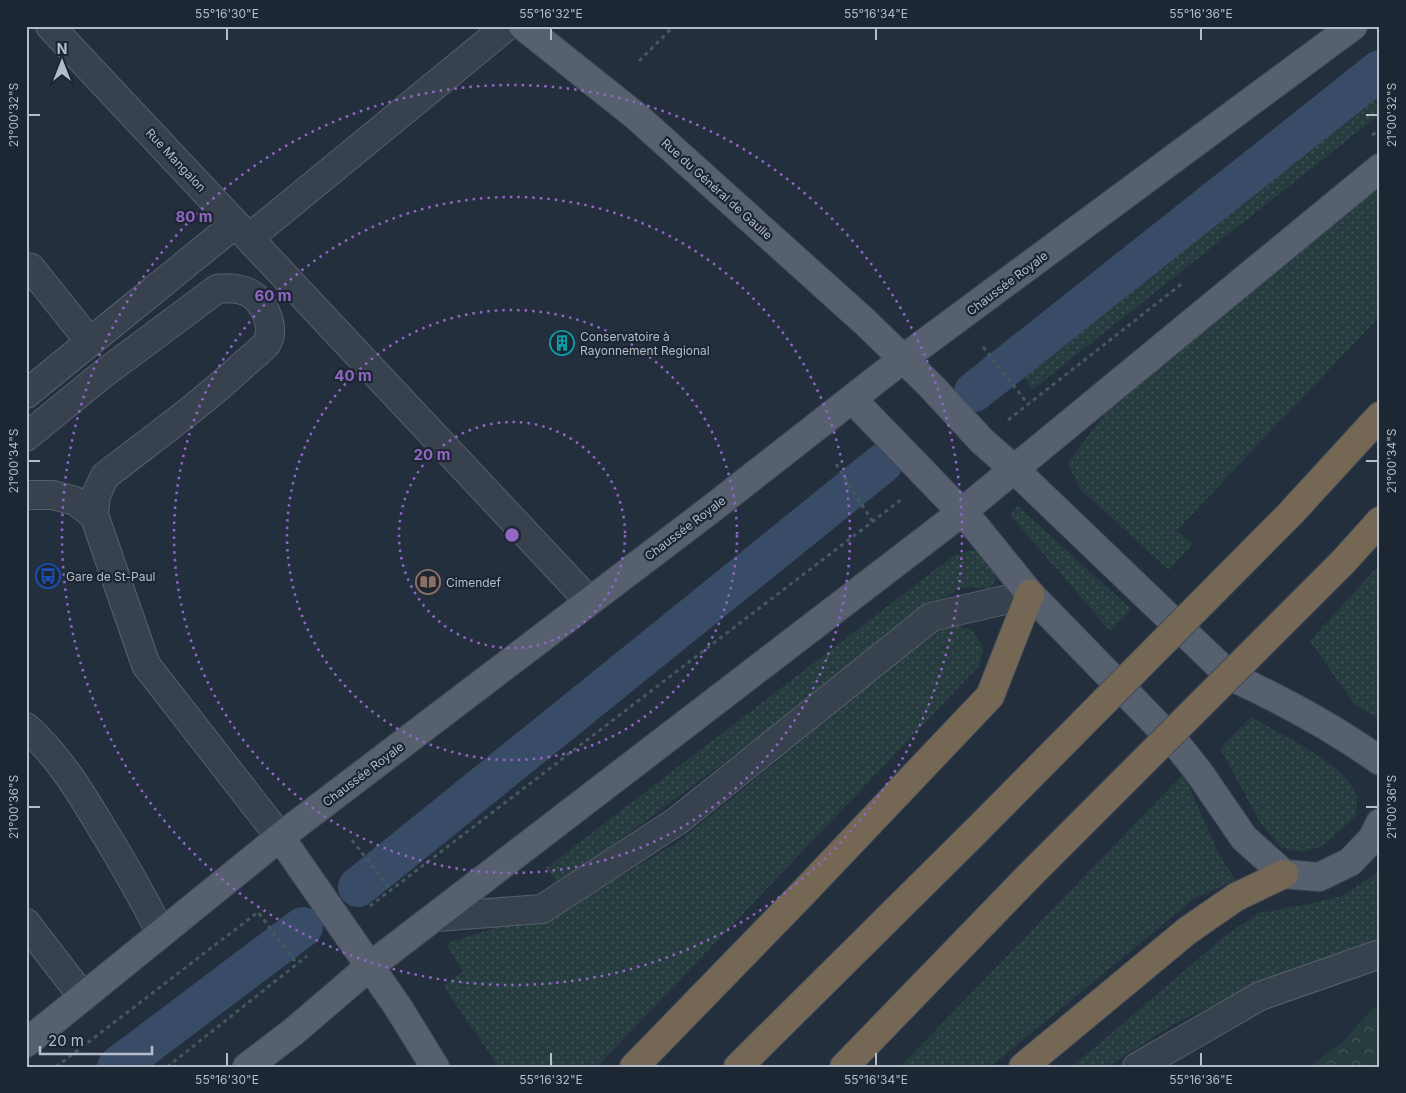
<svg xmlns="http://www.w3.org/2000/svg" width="1406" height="1093" font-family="Inter,sans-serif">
<defs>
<pattern id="grass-dots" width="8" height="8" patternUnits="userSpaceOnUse" patternTransform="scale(1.25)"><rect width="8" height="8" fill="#263c3f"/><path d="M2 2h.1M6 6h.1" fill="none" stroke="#435659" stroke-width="1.8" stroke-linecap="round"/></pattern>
<pattern id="park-crowns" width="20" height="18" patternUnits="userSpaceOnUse" patternTransform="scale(1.25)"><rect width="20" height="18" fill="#263c3f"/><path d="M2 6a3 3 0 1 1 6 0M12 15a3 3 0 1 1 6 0" fill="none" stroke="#435659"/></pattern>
</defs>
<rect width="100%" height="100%" fill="#242f3e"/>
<!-- grass -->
<path fill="url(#grass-dots)" d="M1380,82V114L1032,390L1017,366Z
M1380,186V316L1177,530L1193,544L1169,570L1079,488L1068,463L1115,400Z
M1018,506L1131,609L1110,631L1010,515Z
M971,550L985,553L997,565L996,579L990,588L960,587L559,885L546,868L952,557Z
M1380,564V719L1355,705L1310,641Z
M960,626L972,630L983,647L980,665L597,1067H499L443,986L463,971L446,944L527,917H552L681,840L938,629Z
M1251,717C1277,732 1350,766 1357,797C1358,802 1356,811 1356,816L1321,847L1301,852L1281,847L1260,822L1220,748Z
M1183,774L1221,858L1236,880L1194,899L990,1067H900Z
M1380,869V941L1264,981L1174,1024L1107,1067H1072L1225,936L1259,913L1304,905L1341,896L1375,875Z"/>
<!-- park -->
<path fill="url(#park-crowns)" d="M1380,1001V1067H1309L1341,1043Z"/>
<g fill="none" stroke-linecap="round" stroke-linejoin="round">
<!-- canal -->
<path stroke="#394c67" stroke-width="40" d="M974,392L1380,70
M358,887L883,463
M117,1067L303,927"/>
<defs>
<path id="minor" d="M50,26L589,601
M249,238L507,26
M26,267L31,268L90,342
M26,394L235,224
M26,437L103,374L217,289C233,287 252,289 261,304C268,314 274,331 267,343C262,350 248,360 242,366C199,406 151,440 105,476L96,495L94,515
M26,495H53L75,501L94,515L146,665L280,837
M26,727C59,756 81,793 103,830C124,864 143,898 161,933
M436,917L542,909L677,821L931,617L1030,594
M26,923L83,997
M1137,1067L1260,996L1380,954"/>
<path id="major" d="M523,26L636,116L865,322L930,385L982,441L1014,469L1230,676C1282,700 1333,727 1380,761
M852,399L975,526L1030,594L1178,746L1198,771L1244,838L1284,874L1319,877L1350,862L1372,839L1380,823
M280,837L398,1007L435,1067
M26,1043L280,837L715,506L904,358L1353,26
M247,1067L293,1032L369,967L962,512L1380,168"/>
<path id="highway" d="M1291,513L1380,416
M1343,562L1380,521
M634,1067L802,894L990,696L1030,594
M738,1067L976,831
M844,1067L1028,877
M1023,1067L1187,931L1236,897L1284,874"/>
</defs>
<!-- minor casing -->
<use href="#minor" stroke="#565f6c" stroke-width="30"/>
<!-- major casing -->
<use href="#major" stroke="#414a57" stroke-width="30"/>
<!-- highway casing -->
<use href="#highway" stroke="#434c59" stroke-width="30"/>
<!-- path -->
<path stroke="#44595c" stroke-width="3" stroke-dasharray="4 4" stroke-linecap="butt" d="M639,61L674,26
M1372,135L1380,130
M983,347L1028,404
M1008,420L1184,282
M836,464L873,522
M352,840L391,890
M370,906L902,499
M56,1067L258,912L297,964
M167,1067L307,956"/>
<!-- minor -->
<use href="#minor" stroke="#38414e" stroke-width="28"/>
<!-- major -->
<use href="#major" stroke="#56606e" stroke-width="28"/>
<!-- highway -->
<use href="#highway" stroke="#746855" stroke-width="28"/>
<defs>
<path id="highway-bridge" d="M976,831L1291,513
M1028,877L1343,562"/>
</defs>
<!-- highway-bridge casing -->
<use href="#highway-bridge" stroke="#434c59" stroke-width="30" stroke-linecap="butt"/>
<!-- highway-bridge -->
<use href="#highway-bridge" stroke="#746855" stroke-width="28"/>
</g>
<!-- ticks -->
<path fill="none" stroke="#b4bcc9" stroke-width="2" d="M227,28V40M551,28V40M876,28V40M1201,28V40M28,115H40M1366,115H1378M28,461H40M1366,461H1378M28,807H40M1366,807H1378M227,1053V1066M551,1053V1066M876,1053V1066M1201,1053V1066"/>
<!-- distance rings -->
<g fill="none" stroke="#9266c3" stroke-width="2.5" stroke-dasharray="2.5 5">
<circle cx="512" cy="535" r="113"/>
<circle cx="512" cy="535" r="225"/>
<circle cx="512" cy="535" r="338"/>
<circle cx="512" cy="535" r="450"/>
</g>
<!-- icons -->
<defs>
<symbol id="building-ring" viewBox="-11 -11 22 22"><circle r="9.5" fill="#1d2633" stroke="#0f9aa8" stroke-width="1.5"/><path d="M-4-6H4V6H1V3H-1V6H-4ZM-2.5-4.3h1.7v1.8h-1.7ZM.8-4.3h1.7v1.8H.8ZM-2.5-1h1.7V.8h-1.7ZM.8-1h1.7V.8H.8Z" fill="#0f9aa8"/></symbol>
<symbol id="bus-ring" viewBox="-11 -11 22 22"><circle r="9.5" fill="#1d2633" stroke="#1a4fb4" stroke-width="1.5"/><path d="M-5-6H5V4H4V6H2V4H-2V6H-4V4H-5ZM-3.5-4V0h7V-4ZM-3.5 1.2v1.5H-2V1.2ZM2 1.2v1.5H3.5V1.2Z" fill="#1a4fb4"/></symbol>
<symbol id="library-ring" viewBox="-11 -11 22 22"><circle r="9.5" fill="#1d2633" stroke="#8d6e63" stroke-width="1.5"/><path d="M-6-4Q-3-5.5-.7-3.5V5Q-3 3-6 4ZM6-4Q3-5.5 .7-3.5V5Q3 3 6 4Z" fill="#8d6e63"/></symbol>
</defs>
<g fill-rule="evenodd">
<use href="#building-ring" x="548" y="329" width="28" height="28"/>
<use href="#bus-ring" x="34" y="562" width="28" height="28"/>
<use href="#library-ring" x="414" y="568" width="28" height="28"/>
</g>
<g text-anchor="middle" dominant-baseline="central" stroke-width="4.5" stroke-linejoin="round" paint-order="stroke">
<!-- street labels -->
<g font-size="12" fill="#b4bcc9" stroke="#1d2633">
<text transform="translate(176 160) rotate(47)">Rue Mangalon</text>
<text transform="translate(717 189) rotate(42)">Rue du Général de Gaulle</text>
<text transform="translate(1007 283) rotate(-37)">Chaussée Royale</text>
<text transform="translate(685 528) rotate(-37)">Chaussée Royale</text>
<text transform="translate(363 774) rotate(-37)">Chaussée Royale</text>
</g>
<!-- poi labels -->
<g font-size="12" fill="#b4bcc9" stroke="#1d2633" text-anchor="start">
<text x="580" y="336">Conservatoire à<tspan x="580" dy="14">Rayonnement Regional</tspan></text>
<text x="66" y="576">Gare de St-Paul</text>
<text x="446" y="582">Cimendef</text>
</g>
</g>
<circle cx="512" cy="535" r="8" fill="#9266c3" stroke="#1d2633" stroke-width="2.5"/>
<g font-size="15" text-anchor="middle" font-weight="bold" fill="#9266c3" stroke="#1d2633" stroke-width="4.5" stroke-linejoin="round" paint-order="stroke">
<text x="194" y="222">80 m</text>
<text x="273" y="301">60 m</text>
<text x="353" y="381">40 m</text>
<text x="432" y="460">20 m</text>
</g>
<!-- border -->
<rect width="1406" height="1093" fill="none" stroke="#1d2633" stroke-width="55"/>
<!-- north arrow -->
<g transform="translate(62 62)" stroke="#1d2633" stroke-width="4" paint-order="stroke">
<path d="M0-4L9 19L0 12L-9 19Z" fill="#b4bcc9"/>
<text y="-8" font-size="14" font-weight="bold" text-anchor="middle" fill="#b4bcc9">N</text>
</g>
<!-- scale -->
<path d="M40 1046v8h112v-8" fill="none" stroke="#b4bcc9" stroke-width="2.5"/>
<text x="48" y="1046" font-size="15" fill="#b4bcc9" stroke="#1d2633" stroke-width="4" paint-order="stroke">20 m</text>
<rect x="28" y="28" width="1350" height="1038" fill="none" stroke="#b4bcc9" stroke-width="2"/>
<g font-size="12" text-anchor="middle" fill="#b4bcc9">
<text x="227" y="18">55°16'30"E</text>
<text x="551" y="18">55°16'32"E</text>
<text x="876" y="18">55°16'34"E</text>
<text x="1201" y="18">55°16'36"E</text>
<text transform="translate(14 115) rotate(-90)" y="4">21°00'32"S</text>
<text transform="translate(1392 115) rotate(-90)" y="4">21°00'32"S</text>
<text transform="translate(14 461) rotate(-90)" y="4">21°00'34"S</text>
<text transform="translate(1392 461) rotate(-90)" y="4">21°00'34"S</text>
<text transform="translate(14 807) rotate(-90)" y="4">21°00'36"S</text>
<text transform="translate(1392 807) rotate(-90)" y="4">21°00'36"S</text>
<text x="227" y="1084">55°16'30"E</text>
<text x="551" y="1084">55°16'32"E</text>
<text x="876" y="1084">55°16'34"E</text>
<text x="1201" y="1084">55°16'36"E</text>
</g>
</svg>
